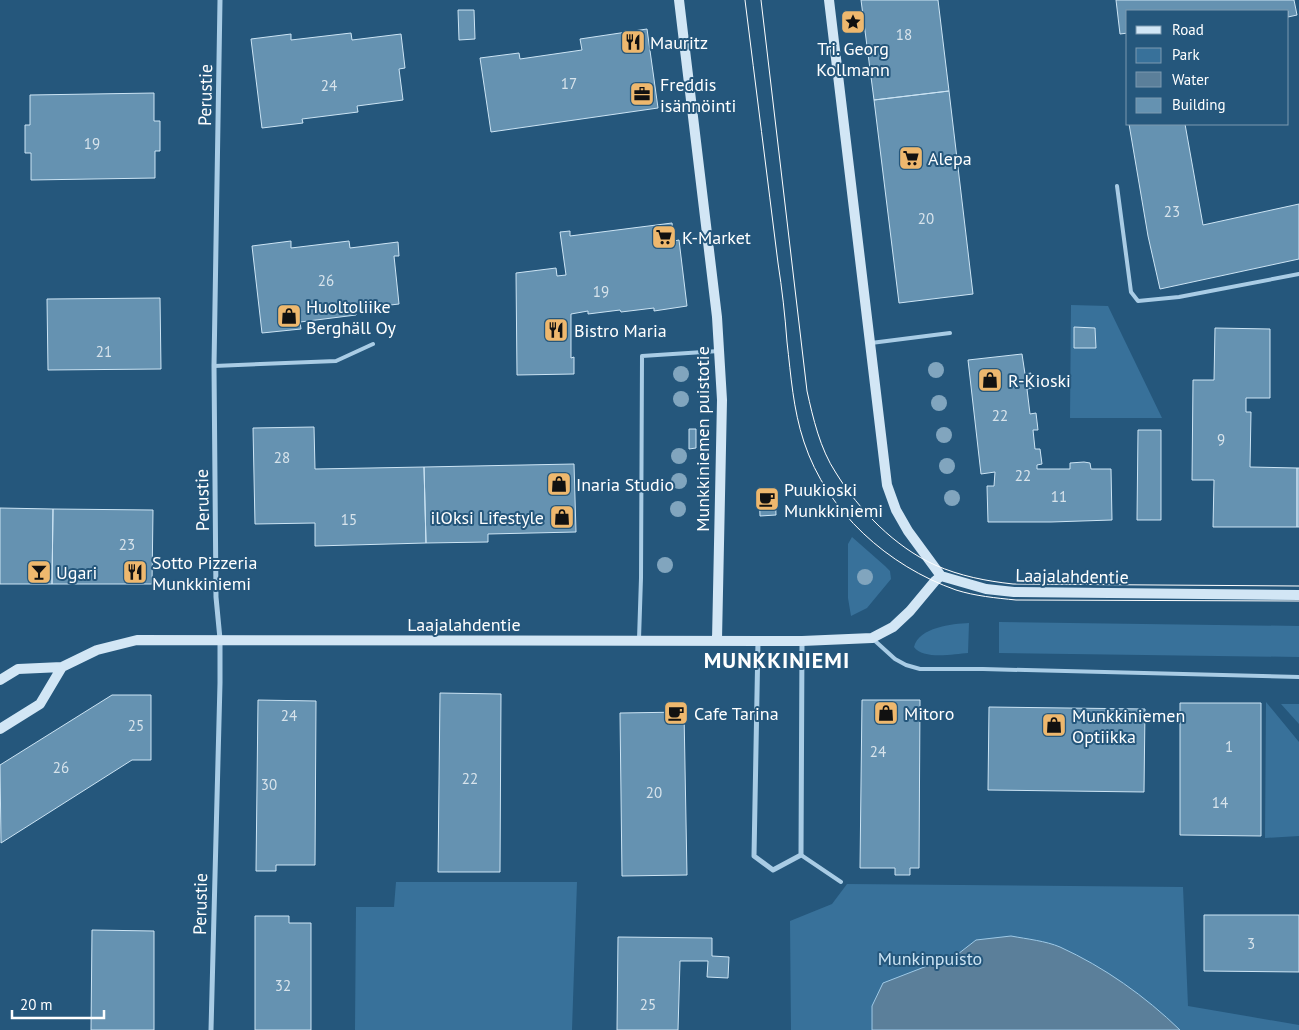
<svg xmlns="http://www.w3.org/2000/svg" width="1299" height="1030" font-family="'PT Sans',sans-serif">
<rect width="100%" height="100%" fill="#25577c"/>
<!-- green -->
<path fill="#38719a" d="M1071,305L1108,306L1162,418H1070Z
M852,537L885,566L890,571L891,579L867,608L851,616L848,598V544Z
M999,622L1299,626V657L999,653Z
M969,623L968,653C954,654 923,660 914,647C919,627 952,624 969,623Z
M1266,702L1299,742V836L1265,838Z
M1281,704H1299V724Z
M396,882H577L572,1030H355L356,907H394Z
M847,884L1183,887L1188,1006L1299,1025V1030H791L790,921L832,904Z"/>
<!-- water -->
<path fill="#5b7f9a" stroke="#9ec9e6" d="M1011,936C1027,939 1046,941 1060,947C1104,967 1145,996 1180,1030H872V1006L883,983L958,954L976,940Z"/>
<!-- building -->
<path fill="#6592b1" stroke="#cce4f4" d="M861,0H938L949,91L874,100Z
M1116,0H1294L1297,15L1288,17V11H1128V33L1120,34Z
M458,10H474L475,39L459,40Z
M647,29L658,108L491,132L480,58L519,53L520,59L582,50L580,39Z
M351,33L352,40L401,34L405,68L399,69L403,100L357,106L358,112L302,119L303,123L262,128L251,39L291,34V40Z
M949,91L973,294L899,303L874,100Z
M154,93V121H160V151H155V178L31,180V153H25V125H30V95Z
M1129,124H1185L1203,225L1299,204V259L1160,289L1148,236Z
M672,223L674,241L679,240L687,306L654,311V308L621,312L620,310L588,314V311L571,314V358L574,357V374L517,375L516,273L556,268L557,276L566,275L560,232L570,231V236Z
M291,241V248L349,241L350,248L398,242L399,256H394L399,304L356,309V315L300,322L301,329L262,333L252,246Z
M160,298L161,369L48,370L47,299Z
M1074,327L1095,328L1096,348H1074Z
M1215,328L1270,329V398H1246V412H1251L1250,467L1297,468V527H1213L1214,480H1192L1193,380H1214Z
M1022,354L1025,374L1031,373L1033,388L1027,389L1030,414L1036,413L1038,430H1033L1035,449H1040L1042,464L1037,465V469H1070V463L1084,462L1090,463L1091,469H1111L1112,520L1051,522H988L987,486H994L995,472L981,474L968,360Z
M314,427L315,469L424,467L426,543L315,546V523L255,524L253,428Z
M689,429H696V448L689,449Z
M1138,430H1161V520H1137Z
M574,464L576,532L488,534V542L426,543L424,467Z
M1297,468H1299V527H1297Z
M759,489H775L776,515L760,516Z
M0,508L53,509L52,584H0Z
M53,509L153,510L152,584H52Z
M440,693L501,694L500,872H438Z
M112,695H151V760H132L1,843L0,765Z
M258,700L316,701L315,865H276V871H256Z
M862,700H920L919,868H910V875H895V868H860Z
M1180,703H1261V836L1180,835Z
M989,707L1145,709L1144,792L988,790Z
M684,712L687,875L622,876L620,713Z
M1204,915H1299V972L1204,971Z
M255,916H289V923H311V1030H255Z
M92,930L154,931V1030H91Z
M618,937L712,938V956L729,957L728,978L707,977L708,961H680L678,1030H617Z"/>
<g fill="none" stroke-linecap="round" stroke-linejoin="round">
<!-- lane -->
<path stroke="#a9cce5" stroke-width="4" d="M1117,186L1131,292L1138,301L1179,297L1299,274
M871,343L950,333
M214,366L336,361L373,344
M639,639L641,578L642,356L719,351
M874,640L895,659L906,665L920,669H983L1299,677
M801,855L841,882"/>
<!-- street -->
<path stroke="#a9cce5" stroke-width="5" d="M758,641L754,856L773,870L801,855L802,641
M211,1030L220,683V639L216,597L214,366L220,0"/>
<!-- secondary -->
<path stroke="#d2e6f5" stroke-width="10" d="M679,0L717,317L722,400L717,640
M829,0L887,485L896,510L908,531L941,576
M941,576L986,589L1014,592L1299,595
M0,680L18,669L62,667L97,650L137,640L802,641L872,638L893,627L910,611L935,581L941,576
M0,729L40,704L62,667"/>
<!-- tram -->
<path stroke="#fff" stroke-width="1" d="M745,0C756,88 767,175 778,263C782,289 785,315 787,342C791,376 793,409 804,442C827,512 888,566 956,590C975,596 996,598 1016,600L1299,601
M761,0L807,391C813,418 820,449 836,473C859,510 895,547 935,565C960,576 986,581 1013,584L1299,586"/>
</g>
<!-- trees -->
<g fill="#81a5be">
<circle cx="936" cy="370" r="8"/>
<circle cx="681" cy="374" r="8"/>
<circle cx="681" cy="399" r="8"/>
<circle cx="939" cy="403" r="8"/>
<circle cx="944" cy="435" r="8"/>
<circle cx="679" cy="456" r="8"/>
<circle cx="947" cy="466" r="8"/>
<circle cx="679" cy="481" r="8"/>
<circle cx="952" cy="498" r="8"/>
<circle cx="678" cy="509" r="8"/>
<circle cx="665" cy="565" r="8"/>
<circle cx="865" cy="577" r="8"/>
</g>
<!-- icons -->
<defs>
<symbol id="sight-square" viewBox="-11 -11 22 22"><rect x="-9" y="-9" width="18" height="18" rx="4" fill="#eeb86e" stroke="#25577c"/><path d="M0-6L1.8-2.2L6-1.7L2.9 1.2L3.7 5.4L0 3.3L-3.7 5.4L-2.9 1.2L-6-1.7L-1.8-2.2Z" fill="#111"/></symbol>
<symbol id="restaurant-square" viewBox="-11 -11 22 22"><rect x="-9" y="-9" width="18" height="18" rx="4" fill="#eeb86e" stroke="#25577c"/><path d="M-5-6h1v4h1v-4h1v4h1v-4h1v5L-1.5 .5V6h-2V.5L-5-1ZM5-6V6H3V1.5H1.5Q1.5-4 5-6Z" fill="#111"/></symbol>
<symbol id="office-square" viewBox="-11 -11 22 22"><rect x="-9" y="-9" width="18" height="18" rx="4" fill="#eeb86e" stroke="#25577c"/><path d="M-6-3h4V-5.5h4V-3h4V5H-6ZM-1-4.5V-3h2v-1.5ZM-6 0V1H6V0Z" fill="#111"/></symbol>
<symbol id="supermarket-square" viewBox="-11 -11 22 22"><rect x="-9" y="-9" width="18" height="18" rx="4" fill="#eeb86e" stroke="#25577c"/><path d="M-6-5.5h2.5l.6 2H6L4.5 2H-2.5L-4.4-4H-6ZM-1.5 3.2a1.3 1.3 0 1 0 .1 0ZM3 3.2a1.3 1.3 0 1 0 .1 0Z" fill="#111"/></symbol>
<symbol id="shop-square" viewBox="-11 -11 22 22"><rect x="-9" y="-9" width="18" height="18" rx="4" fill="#eeb86e" stroke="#25577c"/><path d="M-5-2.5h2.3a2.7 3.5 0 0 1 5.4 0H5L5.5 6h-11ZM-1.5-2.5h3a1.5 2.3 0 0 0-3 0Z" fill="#111"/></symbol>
<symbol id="cafe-square" viewBox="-11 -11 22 22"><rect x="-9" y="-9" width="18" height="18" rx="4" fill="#eeb86e" stroke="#25577c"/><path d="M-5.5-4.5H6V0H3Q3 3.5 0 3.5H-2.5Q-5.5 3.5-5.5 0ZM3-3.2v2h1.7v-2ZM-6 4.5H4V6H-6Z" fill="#111"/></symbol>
<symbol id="bar-square" viewBox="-11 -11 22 22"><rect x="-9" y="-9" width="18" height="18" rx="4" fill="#eeb86e" stroke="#25577c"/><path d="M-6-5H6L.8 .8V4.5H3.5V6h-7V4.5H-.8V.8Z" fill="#111"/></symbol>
</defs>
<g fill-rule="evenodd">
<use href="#sight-square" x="839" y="8" width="28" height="28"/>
<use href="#restaurant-square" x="619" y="28" width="28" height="28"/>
<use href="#office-square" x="628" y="80" width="28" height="28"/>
<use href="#supermarket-square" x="897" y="144" width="28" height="28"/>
<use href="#supermarket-square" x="650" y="223" width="28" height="28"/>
<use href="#shop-square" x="275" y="302" width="28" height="28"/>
<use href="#restaurant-square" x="542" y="316" width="28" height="28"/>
<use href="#shop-square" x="976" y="366" width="28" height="28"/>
<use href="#shop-square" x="545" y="470" width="28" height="28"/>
<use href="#cafe-square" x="753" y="485" width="28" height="28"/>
<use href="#shop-square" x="548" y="503" width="28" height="28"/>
<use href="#bar-square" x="25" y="558" width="28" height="28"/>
<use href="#restaurant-square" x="121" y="558" width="28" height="28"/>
<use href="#cafe-square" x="662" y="699" width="28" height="28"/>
<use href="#shop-square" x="872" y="699" width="28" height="28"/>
<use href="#shop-square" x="1040" y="711" width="28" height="28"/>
</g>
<g text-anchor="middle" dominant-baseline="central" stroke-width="4" stroke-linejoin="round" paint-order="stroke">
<!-- number labels -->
<g font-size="15" fill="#d8e4ec">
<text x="904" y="34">18</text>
<text x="569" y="83">17</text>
<text x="329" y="85">24</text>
<text x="92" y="143">19</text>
<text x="1172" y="211">23</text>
<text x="926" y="218">20</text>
<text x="326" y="280">26</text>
<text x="601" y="291">19</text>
<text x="104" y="351">21</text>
<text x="1000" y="415">22</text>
<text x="1221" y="439">9</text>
<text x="282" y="457">28</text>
<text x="1023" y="475">22</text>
<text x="1059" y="496">11</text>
<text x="349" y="519">15</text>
<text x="127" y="544">23</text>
<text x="289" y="715">24</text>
<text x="136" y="725">25</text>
<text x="1229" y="746">1</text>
<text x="878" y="751">24</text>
<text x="61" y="767">26</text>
<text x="470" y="778">22</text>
<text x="269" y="784">30</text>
<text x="654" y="792">20</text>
<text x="1220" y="802">14</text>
<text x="1251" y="943">3</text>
<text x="283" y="985">32</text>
<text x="648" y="1004">25</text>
</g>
<!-- poi labels -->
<g font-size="18" fill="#fff" stroke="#25577c" text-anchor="start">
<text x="650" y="42">Mauritz</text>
<text x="853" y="48" text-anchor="middle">Tri. Georg<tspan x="853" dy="21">Kollmann</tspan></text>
<text x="660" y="84">Freddis<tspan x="660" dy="21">isännöinti</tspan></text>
<text x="928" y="158">Alepa</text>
<text x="682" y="237">K-Market</text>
<text x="306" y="306">Huoltoliike<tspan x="306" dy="21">Berghäll Oy</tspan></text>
<text x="574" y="330">Bistro Maria</text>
<text x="1008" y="380">R-Kioski</text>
<text x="576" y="484">Inaria Studio</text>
<text x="784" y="489">Puukioski<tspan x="784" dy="21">Munkkiniemi</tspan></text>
<text x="544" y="517" text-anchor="end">ilOksi Lifestyle</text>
<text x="152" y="562">Sotto Pizzeria<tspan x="152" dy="21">Munkkiniemi</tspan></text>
<text x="56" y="572">Ugari</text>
<text x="694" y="713">Cafe Tarina</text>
<text x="904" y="713">Mitoro</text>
<text x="1072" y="715">Munkkiniemen<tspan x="1072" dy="21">Optiikka</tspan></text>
</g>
<!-- street labels -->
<g font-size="18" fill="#fff" stroke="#25577c">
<text transform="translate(205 95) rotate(-89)">Perustie</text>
<text transform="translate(702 439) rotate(-90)">Munkkiniemen puistotie</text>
<text transform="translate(202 500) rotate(-91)">Perustie</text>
<text transform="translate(1072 576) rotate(1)">Laajalahdentie</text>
<text x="464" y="624">Laajalahdentie</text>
<text transform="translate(200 904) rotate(-89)">Perustie</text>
</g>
<!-- park labels -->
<g font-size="18" fill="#cce4f4" stroke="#25577c">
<text x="930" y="958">Munkinpuisto</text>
</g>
<!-- district labels -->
<g font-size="22" font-weight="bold" letter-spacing="1" fill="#fff" stroke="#25577c">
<text x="777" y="660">MUNKKINIEMI</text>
</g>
</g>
<!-- legend -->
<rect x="1126" y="10" width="162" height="115" fill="#25577c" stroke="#7c9ab0"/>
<rect x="1136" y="26" width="25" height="8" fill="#d2e6f5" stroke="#7c9ab0"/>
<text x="1172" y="35" font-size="15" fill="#ffffff">Road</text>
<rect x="1136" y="48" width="25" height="15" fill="#38719a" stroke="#7c9ab0"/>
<text x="1172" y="60" font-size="15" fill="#ffffff">Park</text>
<rect x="1136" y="72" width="25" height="15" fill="#5b7f9a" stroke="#7c9ab0"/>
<text x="1172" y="85" font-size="15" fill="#ffffff">Water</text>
<rect x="1136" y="98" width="25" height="15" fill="#6592b1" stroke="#7c9ab0"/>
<text x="1172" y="110" font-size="15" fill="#ffffff">Building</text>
<!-- scale -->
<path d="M12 1010v8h92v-8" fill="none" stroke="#ffffff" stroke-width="2.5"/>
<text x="20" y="1010" font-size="15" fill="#ffffff" stroke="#25577c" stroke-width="4" paint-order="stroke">20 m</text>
</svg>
